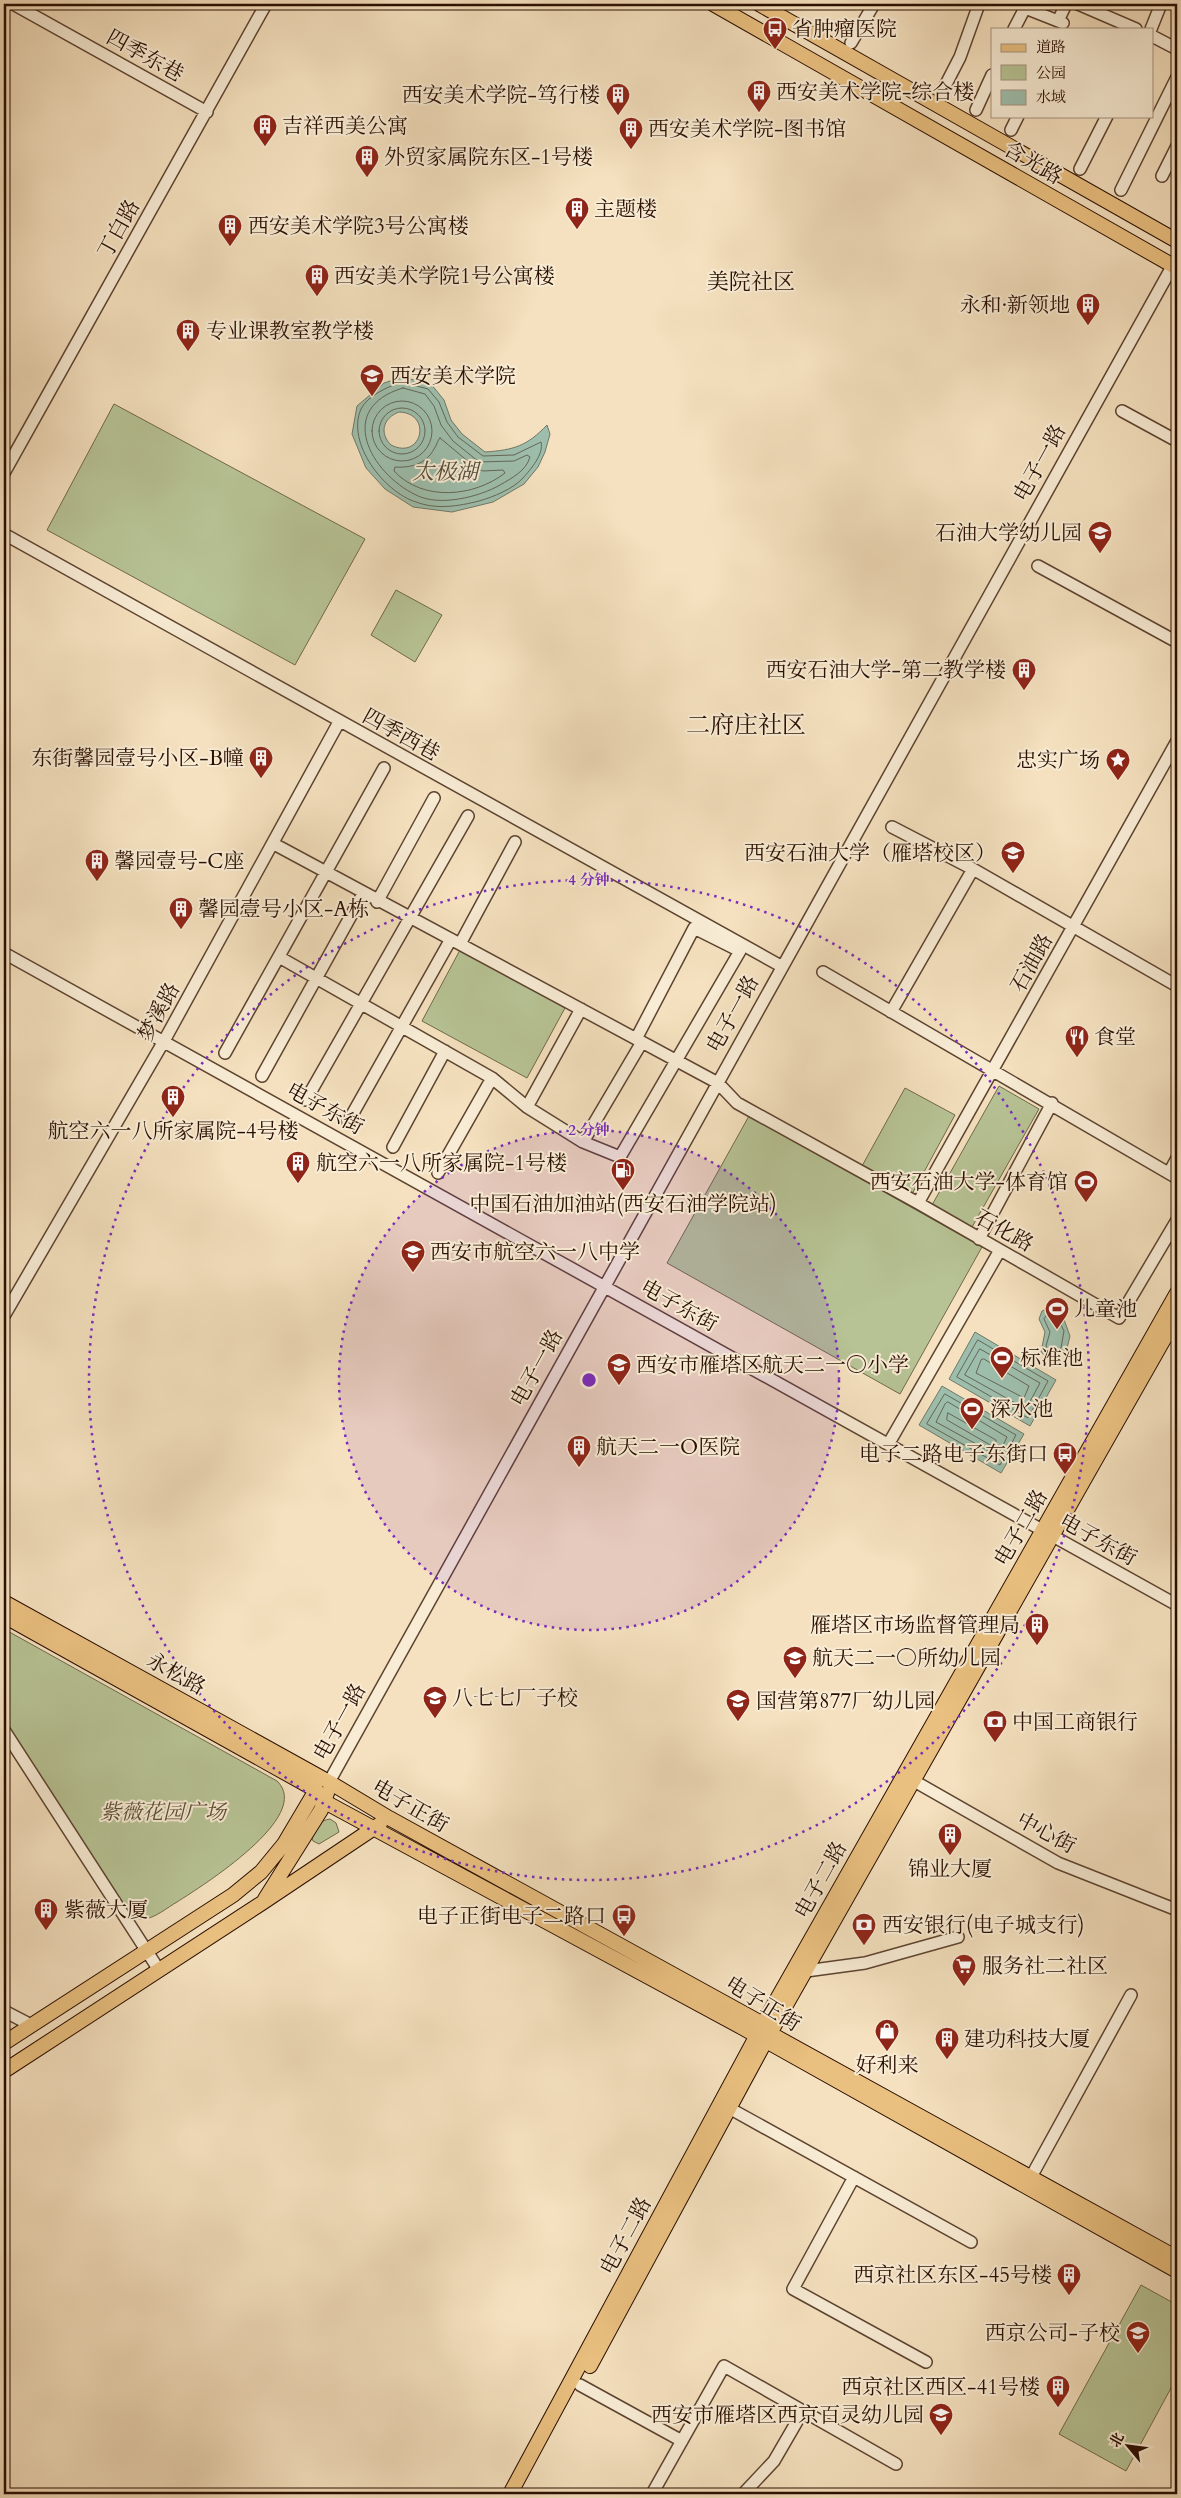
<svg xmlns="http://www.w3.org/2000/svg" width="1181" height="2498" font-family="Cardo,'Noto Serif SC',serif">
<rect width="100%" height="100%" fill="#f5e1bf"/>
<filter id="stains"><feTurbulence type="fractalNoise" baseFrequency=".004" numOctaves="4"/><feColorMatrix values="0 0 0 0 .2 0 0 0 0 .09 0 0 0 0 .02 0 0 0 .5 -.17"/></filter>
<radialGradient id="worn" r=".72"><stop offset=".6" stop-color="#630" stop-opacity="0"/><stop offset="1" stop-color="#630" stop-opacity=".3"/></radialGradient>
<!-- green -->
<path fill="#b7c395" stroke="#70684a" d="M114,404L365,539L295,665L47,530Z
M396,590L442,615L415,662L371,635Z
M460,950L565,1008L527,1078L422,1021Z
M999,1086L1039,1109L972,1227L932,1205Z
M905,1088L955,1115L912,1194L862,1166Z
M749,1116L982,1247L900,1394L667,1263Z
M4,1629L277,1781C314,1816 202,1886 177,1902C168,1907 154,1919 143,1919C135,1920 129,1913 125,1907L4,1719Z
M330,1819L336,1823L339,1832L319,1844L313,1841L311,1836C316,1828 320,1820 330,1819Z
M1141,2285L1177,2305V2377L1126,2471L1059,2434Z"/>
<!-- water -->
<path fill="#9dbeac" stroke="#6f7867" fill-rule="evenodd" d="M402,377L431,384L444,400L451,420L462,434L485,452C514,450 527,446 547,425L550,434L545,452L538,467L524,484L493,502L452,512L413,507L385,489L366,468L352,434L357,406L384,383ZM399,412C433,413 422,461 391,445C379,433 383,418 399,412Z
M1049,1308L1062,1314L1070,1336L1066,1352L1047,1357L1041,1352L1045,1332L1039,1319L1042,1311Z
M975,1332L1056,1380L1030,1426L949,1379Z
M942,1386L1024,1434L1001,1473L919,1425Z"/>
<g fill="none" stroke-linecap="round" stroke-linejoin="round">
<!-- shore -->
<path stroke="#646656" stroke-width="1" d="M402,382L428,389L439,402L447,422L458,437L483,456L514,455L541,442C544,454 531,469 523,478C513,489 493,497 479,501C459,506 437,510 416,502C384,492 346,443 361,409C367,396 389,386 402,382Z
M403,388L425,394L434,406L441,425L453,441L479,462L514,461L527,455L530,457C526,471 512,478 500,485C479,497 439,507 416,495C370,473 335,408 403,388Z
M372 431a30 30 0 1 1 60 0a30 30 0 1 1-60 0Z
M379 431a23 23 0 1 1 46 0a23 23 0 1 1-46 0Z
M440,438L476,468L483,471L503,470L505,473C474,497 423,502 394,471L395,467C411,468 426,464 434,449C437,445 437,441 440,438Z
M1049,1313L1057,1317L1064,1331L1061,1348L1049,1351L1046,1346L1050,1332L1044,1319Z
M978,1340L1048,1381L1028,1418L957,1377Z
M980,1349L1040,1383L1026,1409L965,1375Z
M984,1359L1029,1386L1024,1398L976,1373L981,1360Z
M945,1394L1016,1435L1000,1465L927,1424Z
M948,1402L1007,1437L998,1456L936,1422L945,1404Z
M948,1413L996,1440V1446H992L947,1420Z"/>
<defs>
<path id="minor" d="M13,4L207,112
M1078,4L1136,29
M1063,23L1058,21L1066,4
M1014,29L1025,8L1058,21
M1151,29L1161,4
M1152,36L1177,49
M851,43L874,4
M942,92L960,57L979,4
M976,110L992,75
M1011,130L1018,116
M1080,169L1107,116
M1162,176L1177,146
M1121,190L1177,77
M1122,411L1177,441
M4,473L266,4
M4,534L781,966
M1038,566L1177,642
M892,827L973,869L1177,986
M274,844C421,924 569,1004 718,1083L737,1103L918,1203L1119,1318L1177,1220
M377,902L434,798
M460,944L515,842
M4,953L1177,1605
M279,957L492,1078L527,1107
M823,972L1177,1178
M581,1009L527,1107L583,1142L620,1157L740,951L694,928L636,1039
M891,1012L973,869
M225,1053L384,768
M262,1076L363,894
M306,1100L468,816
M348,1122L451,939
M583,1142L642,1042
M393,1147L445,1051
M438,1173L492,1078
M1169,1173L1177,1158
M918,1203L1177,741
M979,1239L1052,1103
M4,1316L164,1041L339,722
M889,1443L1000,1250
M4,1730L159,1970
M907,1777L1058,1863L1177,1910
M329,1782L1173,265
M806,1971L865,1963L958,1937
M4,2011L31,2025
M729,2108L971,2242
M854,2177L793,2289L926,2362
M1031,2177L1131,1995
M580,2385L682,2441
M652,2494L724,2366L896,2464
M743,2494L774,2461L803,2411"/>
<path id="major" d="M713,4L1177,268
M759,4L1177,241
M4,1602L329,1782L389,1818L763,2024L771,2034L1177,2258
M4,1616L316,1790L325,1802L743,2028L1177,2271
M265,1899L321,1810L327,1793
M4,2043L233,1895L261,1872L284,1844L316,1790
M4,2071L262,1903L380,1824
M590,2366L765,2042L1177,1316
M510,2494L763,2024L1177,1293"/>
</defs>
<!-- minor casing -->
<use href="#minor" stroke="#5d4330" stroke-width="14"/>
<!-- major casing -->
<use href="#major" stroke="#2a0e00" stroke-width="16"/>
<!-- minor -->
<use href="#minor" stroke="#f8ecd5" stroke-width="11"/>
<!-- major -->
<use href="#major" stroke="#eac080" stroke-width="14"/>
</g>
<!-- distance rings -->
<circle cx="589" cy="1380" r="250" fill="#7b2cbf" fill-opacity=".12"/>
<g fill="none" stroke="#7b2cbf" stroke-width="2.5" stroke-dasharray="2.5 5">
<circle cx="589" cy="1380" r="250"/>
<circle cx="589" cy="1380" r="500"/>
</g>
<!-- icons -->
<defs>
<symbol id="bus-pin" viewBox="-11 -11 22 30"><path d="M0 17L-7.5 6A9.5 9.5 0 1 1 7.5 6Z" fill="#8f2418" stroke="#f8ecd5"/><path d="M-5-6H5V4H4V6H2V4H-2V6H-4V4H-5ZM-3.5-4V0h7V-4ZM-3.5 1.2v1.5H-2V1.2ZM2 1.2v1.5H3.5V1.2Z" fill="#fff"/></symbol>
<symbol id="building-pin" viewBox="-11 -11 22 30"><path d="M0 17L-7.5 6A9.5 9.5 0 1 1 7.5 6Z" fill="#8f2418" stroke="#f8ecd5"/><path d="M-4-6H4V6H1V3H-1V6H-4ZM-2.5-4.3h1.7v1.8h-1.7ZM.8-4.3h1.7v1.8H.8ZM-2.5-1h1.7V.8h-1.7ZM.8-1h1.7V.8H.8Z" fill="#fff"/></symbol>
<symbol id="university-pin" viewBox="-11 -11 22 30"><path d="M0 17L-7.5 6A9.5 9.5 0 1 1 7.5 6Z" fill="#8f2418" stroke="#f8ecd5"/><path d="M0-5L7-2L0 1L-7-2ZM-4 1L0 2.5L4 1V4Q0 6-4 4Z" fill="#fff"/></symbol>
<symbol id="school-pin" viewBox="-11 -11 22 30"><path d="M0 17L-7.5 6A9.5 9.5 0 1 1 7.5 6Z" fill="#8f2418" stroke="#f8ecd5"/><path d="M0-5L7-2L0 1L-7-2ZM-4 1L0 2.5L4 1V4Q0 6-4 4Z" fill="#fff"/></symbol>
<symbol id="sight-pin" viewBox="-11 -11 22 30"><path d="M0 17L-7.5 6A9.5 9.5 0 1 1 7.5 6Z" fill="#8f2418" stroke="#f8ecd5"/><path d="M0-6L1.8-2.2L6-1.7L2.9 1.2L3.7 5.4L0 3.3L-3.7 5.4L-2.9 1.2L-6-1.7L-1.8-2.2Z" fill="#fff"/></symbol>
<symbol id="restaurant-pin" viewBox="-11 -11 22 30"><path d="M0 17L-7.5 6A9.5 9.5 0 1 1 7.5 6Z" fill="#8f2418" stroke="#f8ecd5"/><path d="M-5-6h1v4h1v-4h1v4h1v-4h1v5L-1.5 .5V6h-2V.5L-5-1ZM5-6V6H3V1.5H1.5Q1.5-4 5-6Z" fill="#fff"/></symbol>
<symbol id="fuel-pin" viewBox="-11 -11 22 30"><path d="M0 17L-7.5 6A9.5 9.5 0 1 1 7.5 6Z" fill="#8f2418" stroke="#f8ecd5"/><path d="M-5.5-6h7V0h2V4h1.3V-2.5L3-4.5l.8-.8L6-3V5H2.5V1h-1V6h-7ZM-4.2-4.7v3.2H.2V-4.7Z" fill="#fff"/></symbol>
<symbol id="stadium-pin" viewBox="-11 -11 22 30"><path d="M0 17L-7.5 6A9.5 9.5 0 1 1 7.5 6Z" fill="#8f2418" stroke="#f8ecd5"/><path d="M0-5a6.5 5 0 1 0 0 10a6.5 5 0 1 0 0-10ZM-3.5-1.8h7v3.6h-7Z" fill="#fff"/></symbol>
<symbol id="bank-pin" viewBox="-11 -11 22 30"><path d="M0 17L-7.5 6A9.5 9.5 0 1 1 7.5 6Z" fill="#8f2418" stroke="#f8ecd5"/><path d="M-6-4H6V4H-6ZM0-2.3a2.3 2.3 0 1 0 0 4.6a2.3 2.3 0 1 0 0-4.6Z" fill="#fff"/></symbol>
<symbol id="supermarket-pin" viewBox="-11 -11 22 30"><path d="M0 17L-7.5 6A9.5 9.5 0 1 1 7.5 6Z" fill="#8f2418" stroke="#f8ecd5"/><path d="M-6-5.5h2.5l.6 2H6L4.5 2H-2.5L-4.4-4H-6ZM-1.5 3.2a1.3 1.3 0 1 0 .1 0ZM3 3.2a1.3 1.3 0 1 0 .1 0Z" fill="#fff"/></symbol>
<symbol id="shop-pin" viewBox="-11 -11 22 30"><path d="M0 17L-7.5 6A9.5 9.5 0 1 1 7.5 6Z" fill="#8f2418" stroke="#f8ecd5"/><path d="M-5-2.5h2.3a2.7 3.5 0 0 1 5.4 0H5L5.5 6h-11ZM-1.5-2.5h3a1.5 2.3 0 0 0-3 0Z" fill="#fff"/></symbol>
</defs>
<g fill-rule="evenodd">
<use href="#bus-pin" x="761" y="15" width="28" height="38"/>
<use href="#building-pin" x="745" y="78" width="28" height="38"/>
<use href="#building-pin" x="604" y="81" width="28" height="38"/>
<use href="#building-pin" x="251" y="112" width="28" height="38"/>
<use href="#building-pin" x="617" y="115" width="28" height="38"/>
<use href="#building-pin" x="353" y="143" width="28" height="38"/>
<use href="#building-pin" x="563" y="195" width="28" height="38"/>
<use href="#building-pin" x="216" y="212" width="28" height="38"/>
<use href="#building-pin" x="303" y="262" width="28" height="38"/>
<use href="#building-pin" x="1074" y="291" width="28" height="38"/>
<use href="#building-pin" x="174" y="317" width="28" height="38"/>
<use href="#university-pin" x="358" y="362" width="28" height="38"/>
<use href="#school-pin" x="1086" y="519" width="28" height="38"/>
<use href="#building-pin" x="1010" y="656" width="28" height="38"/>
<use href="#building-pin" x="247" y="744" width="28" height="38"/>
<use href="#sight-pin" x="1104" y="746" width="28" height="38"/>
<use href="#university-pin" x="999" y="839" width="28" height="38"/>
<use href="#building-pin" x="83" y="847" width="28" height="38"/>
<use href="#building-pin" x="167" y="895" width="28" height="38"/>
<use href="#restaurant-pin" x="1063" y="1023" width="28" height="38"/>
<use href="#building-pin" x="159" y="1083" width="28" height="38"/>
<use href="#building-pin" x="284" y="1149" width="28" height="38"/>
<use href="#fuel-pin" x="609" y="1156" width="28" height="38"/>
<use href="#stadium-pin" x="1072" y="1168" width="28" height="38"/>
<use href="#school-pin" x="399" y="1238" width="28" height="38"/>
<use href="#stadium-pin" x="1043" y="1295" width="28" height="38"/>
<use href="#stadium-pin" x="988" y="1344" width="28" height="38"/>
<use href="#school-pin" x="605" y="1351" width="28" height="38"/>
<use href="#stadium-pin" x="958" y="1395" width="28" height="38"/>
<use href="#building-pin" x="565" y="1433" width="28" height="38"/>
<use href="#bus-pin" x="1051" y="1440" width="28" height="38"/>
<use href="#building-pin" x="1023" y="1611" width="28" height="38"/>
<use href="#school-pin" x="781" y="1644" width="28" height="38"/>
<use href="#school-pin" x="421" y="1684" width="28" height="38"/>
<use href="#school-pin" x="724" y="1687" width="28" height="38"/>
<use href="#bank-pin" x="981" y="1708" width="28" height="38"/>
<use href="#building-pin" x="936" y="1821" width="28" height="38"/>
<use href="#building-pin" x="32" y="1896" width="28" height="38"/>
<use href="#bus-pin" x="610" y="1902" width="28" height="38"/>
<use href="#bank-pin" x="850" y="1911" width="28" height="38"/>
<use href="#supermarket-pin" x="950" y="1952" width="28" height="38"/>
<use href="#shop-pin" x="873" y="2017" width="28" height="38"/>
<use href="#building-pin" x="933" y="2025" width="28" height="38"/>
<use href="#building-pin" x="1055" y="2261" width="28" height="38"/>
<use href="#school-pin" x="1124" y="2319" width="28" height="38"/>
<use href="#building-pin" x="1044" y="2373" width="28" height="38"/>
<use href="#school-pin" x="927" y="2401" width="28" height="38"/>
</g>
<g text-anchor="middle" dominant-baseline="central" stroke-width="4" stroke-linejoin="round" paint-order="stroke">
<!-- poi labels -->
<g font-size="21" fill="#2a0e00" stroke="#f8ecd5" text-anchor="start">
<text x="792" y="29">省肿瘤医院</text>
<text x="776" y="92">西安美术学院-综合楼</text>
<text x="600" y="95" text-anchor="end">西安美术学院-笃行楼</text>
<text x="282" y="126">吉祥西美公寓</text>
<text x="648" y="129">西安美术学院-图书馆</text>
<text x="384" y="157">外贸家属院东区-1号楼</text>
<text x="594" y="209">主题楼</text>
<text x="248" y="226">西安美术学院3号公寓楼</text>
<text x="334" y="276">西安美术学院1号公寓楼</text>
<text x="1070" y="305" text-anchor="end">永和·新领地</text>
<text x="206" y="331">专业课教室教学楼</text>
<text x="390" y="376">西安美术学院</text>
<text x="1082" y="533" text-anchor="end">石油大学幼儿园</text>
<text x="1006" y="670" text-anchor="end">西安石油大学-第二教学楼</text>
<text x="244" y="758" text-anchor="end">东街馨园壹号小区-B幢</text>
<text x="1100" y="760" text-anchor="end">忠实广场</text>
<text x="996" y="853" text-anchor="end">西安石油大学（雁塔校区）</text>
<text x="114" y="861">馨园壹号-C座</text>
<text x="198" y="909">馨园壹号小区-A栋</text>
<text x="1094" y="1037">食堂</text>
<text x="173" y="1131" text-anchor="middle">航空六一八所家属院-4号楼</text>
<text x="316" y="1163">航空六一八所家属院-1号楼</text>
<text x="1068" y="1182" text-anchor="end">西安石油大学-体育馆</text>
<text x="623" y="1204" text-anchor="middle">中国石油加油站(西安石油学院站)</text>
<text x="430" y="1252">西安市航空六一八中学</text>
<text x="1074" y="1309">儿童池</text>
<text x="1020" y="1358">标准池</text>
<text x="636" y="1365">西安市雁塔区航天二一〇小学</text>
<text x="990" y="1409">深水池</text>
<text x="596" y="1447">航天二一O医院</text>
<text x="1048" y="1454" text-anchor="end">电子二路电子东街口</text>
<text x="1020" y="1625" text-anchor="end">雁塔区市场监督管理局</text>
<text x="812" y="1658">航天二一〇所幼儿园</text>
<text x="452" y="1698">八七七厂子校</text>
<text x="756" y="1701">国营第877厂幼儿园</text>
<text x="1012" y="1722">中国工商银行</text>
<text x="950" y="1869" text-anchor="middle">锦业大厦</text>
<text x="64" y="1910">紫薇大厦</text>
<text x="606" y="1916" text-anchor="end">电子正街电子二路口</text>
<text x="882" y="1925">西安银行(电子城支行)</text>
<text x="982" y="1966">服务社二社区</text>
<text x="964" y="2039">建功科技大厦</text>
<text x="887" y="2065" text-anchor="middle">好利来</text>
<text x="1052" y="2275" text-anchor="end">西京社区东区-45号楼</text>
<text x="1120" y="2333" text-anchor="end">西京公司-子校</text>
<text x="1040" y="2387" text-anchor="end">西京社区西区-41号楼</text>
<text x="924" y="2415" text-anchor="end">西安市雁塔区西京百灵幼儿园</text>
</g>
<!-- street labels -->
<g font-size="21" fill="#2a0e00" stroke="#f8ecd5">
<text transform="translate(145 56) rotate(29)">四季东巷</text>
<text transform="translate(1033 163) rotate(30)">含光路</text>
<text transform="translate(119 229) rotate(-61)">丁白路</text>
<text transform="translate(1040 463) rotate(-61)">电子一路</text>
<text transform="translate(401 735) rotate(29)">四季西巷</text>
<text transform="translate(1032 963) rotate(-61)">石油路</text>
<text transform="translate(159 1012) rotate(-61)">梦溪路</text>
<text transform="translate(733 1014) rotate(-61)">电子一路</text>
<text transform="translate(325 1109) rotate(29)">电子东街</text>
<text transform="translate(1004 1231) rotate(29)">石化路</text>
<text transform="translate(679 1306) rotate(29)">电子东街</text>
<text transform="translate(537 1368) rotate(-61)">电子一路</text>
<text transform="translate(1021 1528) rotate(-60)">电子二路</text>
<text transform="translate(1098 1540) rotate(29)">电子东街</text>
<text transform="translate(176 1674) rotate(29)">永松路</text>
<text transform="translate(340 1722) rotate(-61)">电子一路</text>
<text transform="translate(410 1806) rotate(30)">电子正街</text>
<text transform="translate(1046 1833) rotate(28)">中心街</text>
<text transform="translate(821 1880) rotate(-61)">电子二路</text>
<text transform="translate(763 2004) rotate(32)">电子正街</text>
<text transform="translate(626 2236) rotate(-62)">电子二路</text>
</g>
<!-- park labels -->
<g font-size="21" font-style="italic" fill="#5b4d34" stroke="#f8ecd5">
<text x="163" y="1812">紫薇花园广场</text>
</g>
<!-- neighbourhood labels -->
<g font-size="22" fill="#2a0e00" stroke="#f8ecd5">
<text x="751" y="282">美院社区</text>
</g>
<!-- water labels -->
<g font-size="22" font-style="italic" fill="#524c3c" stroke="#f8ecd5">
<text x="445" y="472">太极湖</text>
</g>
<!-- quarter labels -->
<g font-size="24" fill="#2a0e00" stroke="#f8ecd5">
<text x="746" y="725">二府庄社区</text>
</g>
</g>
<circle cx="589" cy="1380" r="8" fill="#7b2cbf" stroke="#f8ecd5" stroke-width="2.5"/>
<g font-size="15" text-anchor="middle" font-weight="bold" fill="#7b2cbf" stroke="#f8ecd5" stroke-width="4" stroke-linejoin="round" paint-order="stroke">
<text x="589" y="885">4 分钟</text>
<text x="589" y="1135">2 分钟</text>
</g>
<!-- margin -->
<rect width="1181" height="2498" fill="none" stroke="#f5e1bf" stroke-width="20"/>
<rect x="5" y="5" width="1171" height="2488" fill="none" stroke="#2a0e00" stroke-width="2.5"/>
<rect x="10" y="10" width="1161" height="2478" fill="none" stroke="#2a0e00"/>
<!-- legend -->
<rect x="991" y="28" width="162" height="90" fill="#f8ecd5" stroke="#a69380"/>
<rect x="1001" y="44" width="25" height="8" fill="#eac080" stroke="#a69380"/>
<text x="1036" y="52" font-size="15" fill="#2a0e00">道路</text>
<rect x="1001" y="65" width="25" height="15" fill="#b7c395" stroke="#a69380"/>
<text x="1036" y="78" font-size="15" fill="#2a0e00">公园</text>
<rect x="1001" y="90" width="25" height="15" fill="#9dbeac" stroke="#a69380"/>
<text x="1036" y="102" font-size="15" fill="#2a0e00">水域</text>
<!-- north arrow -->
<g transform="translate(1128 2446) rotate(299)" stroke="#f8ecd5" stroke-width="4" paint-order="stroke">
<path d="M0-4L9 19L0 12L-9 19Z" fill="#2a0e00"/>
<text y="-8" font-size="14" font-weight="bold" text-anchor="middle" fill="#2a0e00">北</text>
</g>
<rect width="100%" height="100%" filter="url(#stains)"/>
<rect width="100%" height="100%" fill="url(#worn)"/>
</svg>
